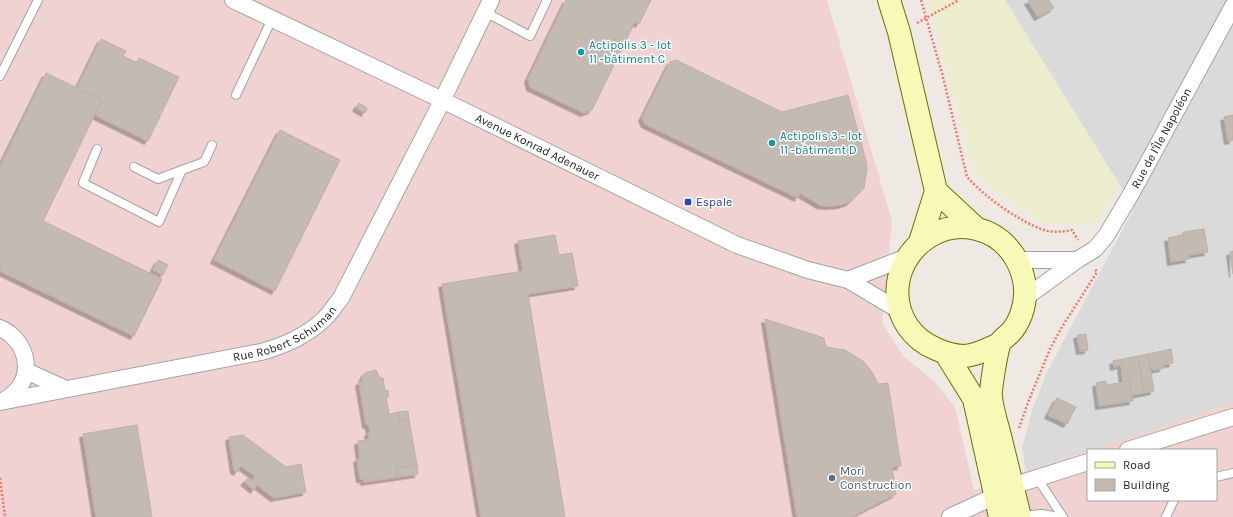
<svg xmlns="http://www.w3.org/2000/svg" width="1233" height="517" font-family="Karla,sans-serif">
<defs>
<filter id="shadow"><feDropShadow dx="-3.5" dy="3.5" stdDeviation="0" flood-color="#0004"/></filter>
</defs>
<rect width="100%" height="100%" fill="#eeeae3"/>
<!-- residential -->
<path fill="#dbdada" d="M1005,0H1233V403L1026,471L1022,448L1032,411L1046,374L1134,208Z"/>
<!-- commercial -->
<path fill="#efd2d1" d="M0,0H827L892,221L882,323L903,356L934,381L955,407L974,490L1026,471L1088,450V500H1216V450H1089L1233,403V517H0Z"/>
<!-- farmland -->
<path fill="#ebedcd" d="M928,0H1005L1120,186L1097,223L1044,224L976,177L934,20Z"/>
<!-- building -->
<path fill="#c3bab2" stroke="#c0b0a5" filter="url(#shadow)" d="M566,0H651L639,24L635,22L592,110L584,113L530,87L528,79Z
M1030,0H1049L1054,8L1038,17L1028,1Z
M101,39L126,51L123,56L137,63L139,58L179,77L148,141L95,115L102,100L77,88Z
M676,60L782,112L848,95L866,161L867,169L864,188L850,202L841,205L829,206L820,205L800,193L798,198L645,124L642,118L670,62Z
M46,73L102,100L43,221L162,279L134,336L0,271V166Z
M359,103L367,108L365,113L356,108Z
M1233,115V140L1228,141L1224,117Z
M280,130L340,160L275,291L214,260Z
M1204,229L1208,252L1188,255L1189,259L1171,262L1168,238L1183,235V232Z
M555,235L559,255L572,253L578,286L528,294L565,517H481L442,284L523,271L518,241Z
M1233,251V274L1230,252Z
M158,260L168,265L163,275L153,270Z
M765,319L824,338L826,347L845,350L864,362L872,372L878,384L888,383L901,466L892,467L896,494L851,517H797Z
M1086,334L1088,350L1080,351L1077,335Z
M1171,349L1173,363L1163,365V368L1153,370V367L1150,368L1148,354Z
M1148,354L1154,391L1144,393L1138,356Z
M1138,356L1144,393L1132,395L1129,381L1123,382L1121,365L1114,367L1113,361Z
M376,370L380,378H383L385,391L388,390L389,397H386L389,414L399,412L400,421L409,420L417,465L396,468L398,477L364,482V479H360L357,459L360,458L358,441L369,440L368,433L370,431L369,426L366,424L359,382L363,381L362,379L365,373Z
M1106,381L1107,385L1129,381L1133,401L1099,406L1096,383Z
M1057,398L1076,407L1067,424L1048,415Z
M408,411L409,420L400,421L399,412Z
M137,425L152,517H96L83,434Z
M243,435L286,467L301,464L306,492L274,498L257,485L254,490L244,482L248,478L252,480L255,476L241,466L237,472L234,470L229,437Z
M417,465L418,474L398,477L396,468Z"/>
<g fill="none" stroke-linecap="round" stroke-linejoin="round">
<defs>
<path id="lane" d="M485,12L530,36L547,0
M0,76L38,0
M236,95L272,19
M97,149L83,183L159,222L182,170L158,179L134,167
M182,170L204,162L212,145
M1216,477L1233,473
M1037,478L1063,517
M1020,516L1042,514L1058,517
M1166,517L1174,500"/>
<g id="street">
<path id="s1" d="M233,0L442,100L737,245L808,270L848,280L900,311"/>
<path d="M1017,260H1077"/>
<path d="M848,280L907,257"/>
<path id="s2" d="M1025,298L1077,260L1095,249L1106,236L1131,194L1233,6"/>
<path d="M0,328C26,339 36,374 13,394C10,397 6,399 3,401"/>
<path d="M26,371L66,389"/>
<path id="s3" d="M0,402L261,352C283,346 306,336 323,320C330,314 335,305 341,298L438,109L491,0"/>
<path d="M1128,450L1233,417"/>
<path d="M950,517L995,496L1012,486L1088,462"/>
</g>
<path id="secondary" d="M889,0L899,32L936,191L920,242
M936,191L977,229
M999,344C988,349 977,355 965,356C955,356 945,353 936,349C886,328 885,263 930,236C944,228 961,225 977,229C1014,238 1034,280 1021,315C1019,320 1015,328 1010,333C1007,336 1002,339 1000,343C997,347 990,391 991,397C992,408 996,421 999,432C1006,460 1013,489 1020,517
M946,354L974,399L1000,517"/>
</defs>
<!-- lane casing -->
<use href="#lane" stroke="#a4a4a4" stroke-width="10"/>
<!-- street casing -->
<use href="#street" stroke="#a4a4a4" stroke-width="18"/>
<!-- secondary casing -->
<use href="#secondary" stroke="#687305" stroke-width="24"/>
<!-- path -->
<path stroke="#f97568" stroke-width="2.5" stroke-dasharray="2 2" stroke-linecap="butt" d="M921,0L943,77L967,177L969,179C986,198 1018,220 1041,229C1051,233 1062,232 1072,230L1078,240
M917,23L959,0
M1019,428L1029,400L1050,349L1062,327L1097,272L1095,269
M0,478L5,517"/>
<!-- lane -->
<use href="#lane" stroke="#fff" stroke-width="8"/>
<!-- street -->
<use href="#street" stroke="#fff" stroke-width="16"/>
<!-- secondary -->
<use href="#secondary" stroke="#f7f9b6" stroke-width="22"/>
</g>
<!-- markers -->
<g fill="#0f9aa8" stroke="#fff" stroke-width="1.5">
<circle cx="581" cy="52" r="4"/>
<circle cx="772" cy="143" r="4"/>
</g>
<rect fill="#1a4fb4" stroke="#fff" stroke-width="1.5" x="684" y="198" width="8" height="8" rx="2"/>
<circle fill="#5c6f8a" stroke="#fff" stroke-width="1.5" cx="832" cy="478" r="4"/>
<g text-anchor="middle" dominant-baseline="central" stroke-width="3" stroke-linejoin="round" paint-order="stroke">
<!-- culture labels -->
<g font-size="12" fill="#0d838f" stroke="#fff" text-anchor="start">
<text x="589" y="45">Actipolis 3 - lot<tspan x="589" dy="14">11 -bâtiment C</tspan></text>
<text x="780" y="136">Actipolis 3 - lot<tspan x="780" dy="14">11 -bâtiment D</tspan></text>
</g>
<!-- street labels -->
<g font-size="12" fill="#1d1d1d" stroke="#fff">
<text stroke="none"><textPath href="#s2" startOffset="215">Rue de l'Île Napoléon</textPath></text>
<text stroke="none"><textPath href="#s1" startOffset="338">Avenue Konrad Adenauer</textPath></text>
<text stroke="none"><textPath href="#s3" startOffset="295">Rue Robert Schuman</textPath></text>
</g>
<!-- transit labels -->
<g font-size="12" fill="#164399" stroke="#fff" text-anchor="start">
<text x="696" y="202">Espale</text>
</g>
<!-- service labels -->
<g font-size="12" fill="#4e5e75" stroke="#fff" text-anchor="start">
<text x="840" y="471">Mori<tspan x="840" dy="14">Construction</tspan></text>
</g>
</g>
<!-- legend -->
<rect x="1087" y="449" width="130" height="52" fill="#ffffff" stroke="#a5a5a5"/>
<rect x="1095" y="462" width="20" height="6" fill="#f7f9b6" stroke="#a5a5a5"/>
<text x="1123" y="469" font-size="12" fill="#1d1d1d">Road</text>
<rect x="1095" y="479" width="20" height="12" fill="#c3bab2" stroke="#a5a5a5"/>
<text x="1123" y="489" font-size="12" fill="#1d1d1d">Building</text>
</svg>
